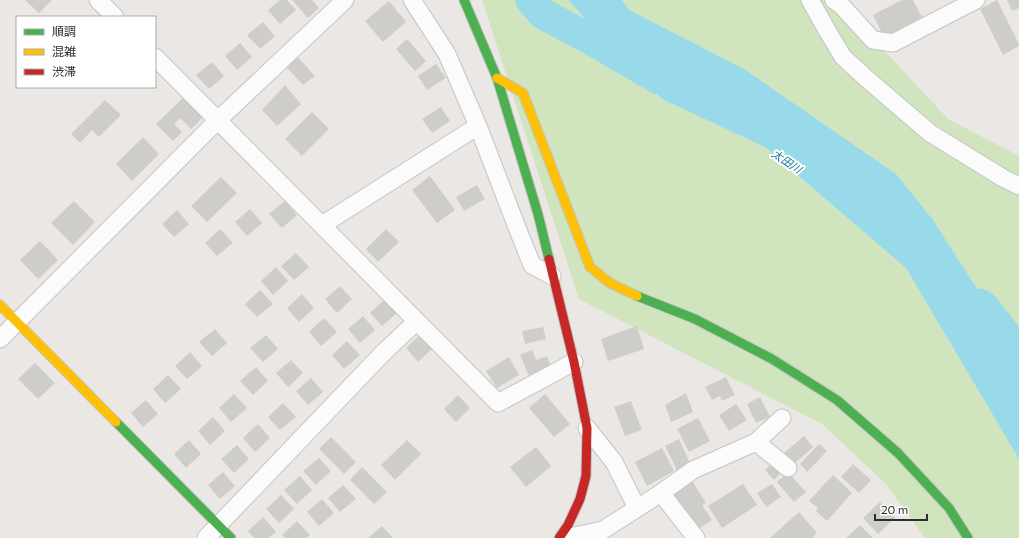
<svg xmlns="http://www.w3.org/2000/svg" width="1019" height="538" font-family="Commissioner,'Noto Sans JP',sans-serif">
<rect width="100%" height="100%" fill="#eae7e4"/>
<!-- green -->
<path fill="#d0e4be" d="M482,0H837L948,119L1019,156V538H925L886,484L822,424L579,299Z"/>
<!-- water -->
<path fill="#99daea" d="M568,0H622L629,10L744,69L896,174L933,220L1007,336L1019,360V459L906,268L765,147L662,99Z"/>
<g fill="none" stroke-linecap="round" stroke-linejoin="round">
<!-- river -->
<path stroke="#99daea" stroke-width="31" d="M531,0L543,14L592,40L659,79
M979,304L984,307L1019,352"/>
</g>
<!-- building -->
<path fill="#cfcdca" d="M25,0H52L39,13Z
M280,0H287L296,10L280,24L268,10Z
M292,0H312L319,8L308,18Z
M902,0H913L922,17L884,37L873,15Z
M997,0L1019,44V46L1003,55L980,9Z
M1007,0H1019V8L1012,11Z
M389,1L406,22L383,42L365,21Z
M263,22L275,36L260,49L247,35Z
M407,39L426,61L415,71L396,49Z
M240,43L252,57L237,70L225,56Z
M295,54L315,76L303,85L284,64Z
M212,62L224,76L209,89L196,75Z
M436,64L446,78L427,90L418,76Z
M285,85L301,104L277,126L262,110Z
M183,98L203,117L191,129L180,118L174,124L182,132L173,141L156,124Z
M105,100L121,115L99,137L92,130L80,143L71,134Z
M441,107L450,121L432,133L422,119Z
M312,112L329,129L302,156L285,139Z
M143,137L159,154L132,181L116,164Z
M430,176L455,210L437,223L412,190Z
M221,177L237,193L207,222L191,206Z
M477,185L485,199L464,211L456,197Z
M74,201L95,222L73,245L51,223Z
M285,201L297,215L282,228L269,214Z
M250,209L262,223L247,236L235,222Z
M177,210L189,224L174,237L162,224Z
M220,229L233,243L217,256L205,243Z
M386,229L399,242L378,262L366,249Z
M40,241L58,260L38,279L20,260Z
M296,253L309,267L294,280L281,266Z
M276,267L288,281L273,295L261,281Z
M340,286L352,299L337,313L325,299Z
M260,290L273,304L257,317L245,304Z
M302,294L314,308L299,322L287,308Z
M385,299L397,313L382,326L370,313Z
M363,316L375,330L360,343L348,329Z
M324,318L337,332L321,346L309,332Z
M637,326L644,349L608,361L601,339Z
M543,327L546,339L525,344L522,331Z
M215,329L227,343L212,356L199,342Z
M421,334L433,348L418,362L406,348Z
M266,335L278,349L263,362L250,348Z
M347,341L360,355L344,369L332,355Z
M532,350L536,360L547,356L551,367L529,376L520,355Z
M190,352L202,366L187,379L175,366Z
M509,357L519,375L497,388L486,371Z
M291,360L303,373L288,387L276,373Z
M35,363L55,383L38,399L18,379Z
M256,367L268,381L253,395L240,381Z
M168,375L181,389L165,403L153,389Z
M726,377L735,395L722,401L720,396L712,400L705,387Z
M311,378L323,392L308,405L296,391Z
M686,393L693,412L671,422L665,405Z
M234,394L247,408L231,422L219,408Z
M545,394L570,424L554,437L529,408Z
M458,395L470,408L456,422L444,409Z
M760,397L770,417L756,423L747,404Z
M146,400L158,414L143,427L131,413Z
M631,401L642,430L625,436L614,407Z
M283,403L296,417L280,430L268,417Z
M736,404L747,420L729,431L719,415Z
M213,417L225,431L210,445L198,431Z
M698,418L710,441L689,452L677,429Z
M258,424L270,438L255,452L243,438Z
M804,436L813,447L794,464L784,453Z
M331,437L356,462L344,474L319,449Z
M679,439L690,463L677,470L665,446Z
M189,440L201,454L186,468L174,454Z
M407,440L421,454L395,480L381,465Z
M819,444L827,451L807,472L800,464Z
M237,445L249,459L234,473L221,459Z
M536,447L551,466L526,487L510,467Z
M662,448L674,471L647,486L635,462Z
M319,458L331,471L316,485L303,471Z
M771,464L780,474L774,480L765,470Z
M853,464L871,480L859,493L841,477Z
M362,467L387,492L374,504L350,480Z
M223,472L235,486L220,499L208,485Z
M788,472L806,492L794,502L777,482Z
M833,475L852,493L827,521L816,511L818,508L809,501Z
M300,476L312,490L297,504L284,490Z
M691,479L706,503L702,505L712,520L697,530L672,491Z
M743,484L757,505L722,528L708,506Z
M772,484L781,497L766,507L757,493Z
M343,485L356,499L340,512L328,498Z
M281,495L294,509L279,523L266,509Z
M322,499L334,513L319,526L307,512Z
M880,502L895,518L878,534L863,518Z
M799,512L817,533L812,538H770Z
M263,517L276,532L268,538H254L248,531Z
M297,521L310,535L306,538H285L282,535Z
M860,525L873,538H846Z
M382,526L393,538H368Z"/>
<g fill="none" stroke-linecap="round" stroke-linejoin="round">
<defs>
<path id="street" d="M98,0L115,17
M412,0L447,54L478,126L518,230L532,265L552,276
M810,0L828,32L843,57L867,79L930,133L1003,178L1019,186
M834,0L841,5L873,40L893,43L976,0
M155,57L498,403L574,362
M322,225L478,126
M0,339L218,120L345,0
M587,428L614,462L637,508
M756,442L788,468
M661,493L693,470L756,442L782,418
M206,538L384,352L417,321
M565,538L603,530L661,493L696,538"/>
<path id="fast" d="M464,0L497,78L538,214L549,259
M637,296L695,319L772,359L837,400L898,453L949,508L968,538
M116,422L231,538"/>
<path id="slow" d="M497,78L523,93L590,267L610,283L637,296
M0,305L116,422"/>
<path id="jam" d="M549,259L574,362L587,428L586,476L580,499L568,525L559,538"/>
</defs>
<!-- street casing -->
<use href="#street" stroke="#c4c4c4" stroke-width="19"/>
<!-- fast casing -->
<use href="#fast" stroke="#c4c4c4" stroke-width="11"/>
<!-- slow casing -->
<use href="#slow" stroke="#c4c4c4" stroke-width="11"/>
<!-- jam casing -->
<use href="#jam" stroke="#c4c4c4" stroke-width="11"/>
<!-- street -->
<use href="#street" stroke="#fcfbfb" stroke-width="17"/>
<!-- fast -->
<use href="#fast" stroke="#4caf50" stroke-width="9"/>
<!-- slow -->
<use href="#slow" stroke="#ffc107" stroke-width="9"/>
<!-- jam -->
<use href="#jam" stroke="#c62828" stroke-width="9"/>
</g>
<g text-anchor="middle" dominant-baseline="central" stroke-width="4" stroke-linejoin="round" paint-order="stroke">
<!-- water labels -->
<g font-size="11" font-style="italic" fill="#11769d" stroke="#fff">
<text transform="translate(787 161) rotate(34)">太田川</text>
</g>
</g>
<!-- legend -->
<rect x="16" y="16" width="140" height="72" fill="#ffffff" stroke="#ababab"/>
<rect x="24" y="29" width="20" height="6" fill="#4caf50" stroke="#ababab"/>
<text x="52" y="36" font-size="12" fill="#2d2d2d">順調</text>
<rect x="24" y="49" width="20" height="6" fill="#ffc107" stroke="#ababab"/>
<text x="52" y="56" font-size="12" fill="#2d2d2d">混雑</text>
<rect x="24" y="69" width="20" height="6" fill="#c62828" stroke="#ababab"/>
<text x="52" y="76" font-size="12" fill="#2d2d2d">渋滞</text>
<!-- scale -->
<path d="M875 514v6h52v-6" fill="none" stroke="#2d2d2d" stroke-width="2"/>
<text x="881" y="514" font-size="12" fill="#2d2d2d" stroke="#ffffff" stroke-width="3" paint-order="stroke">20 m</text>
</svg>
